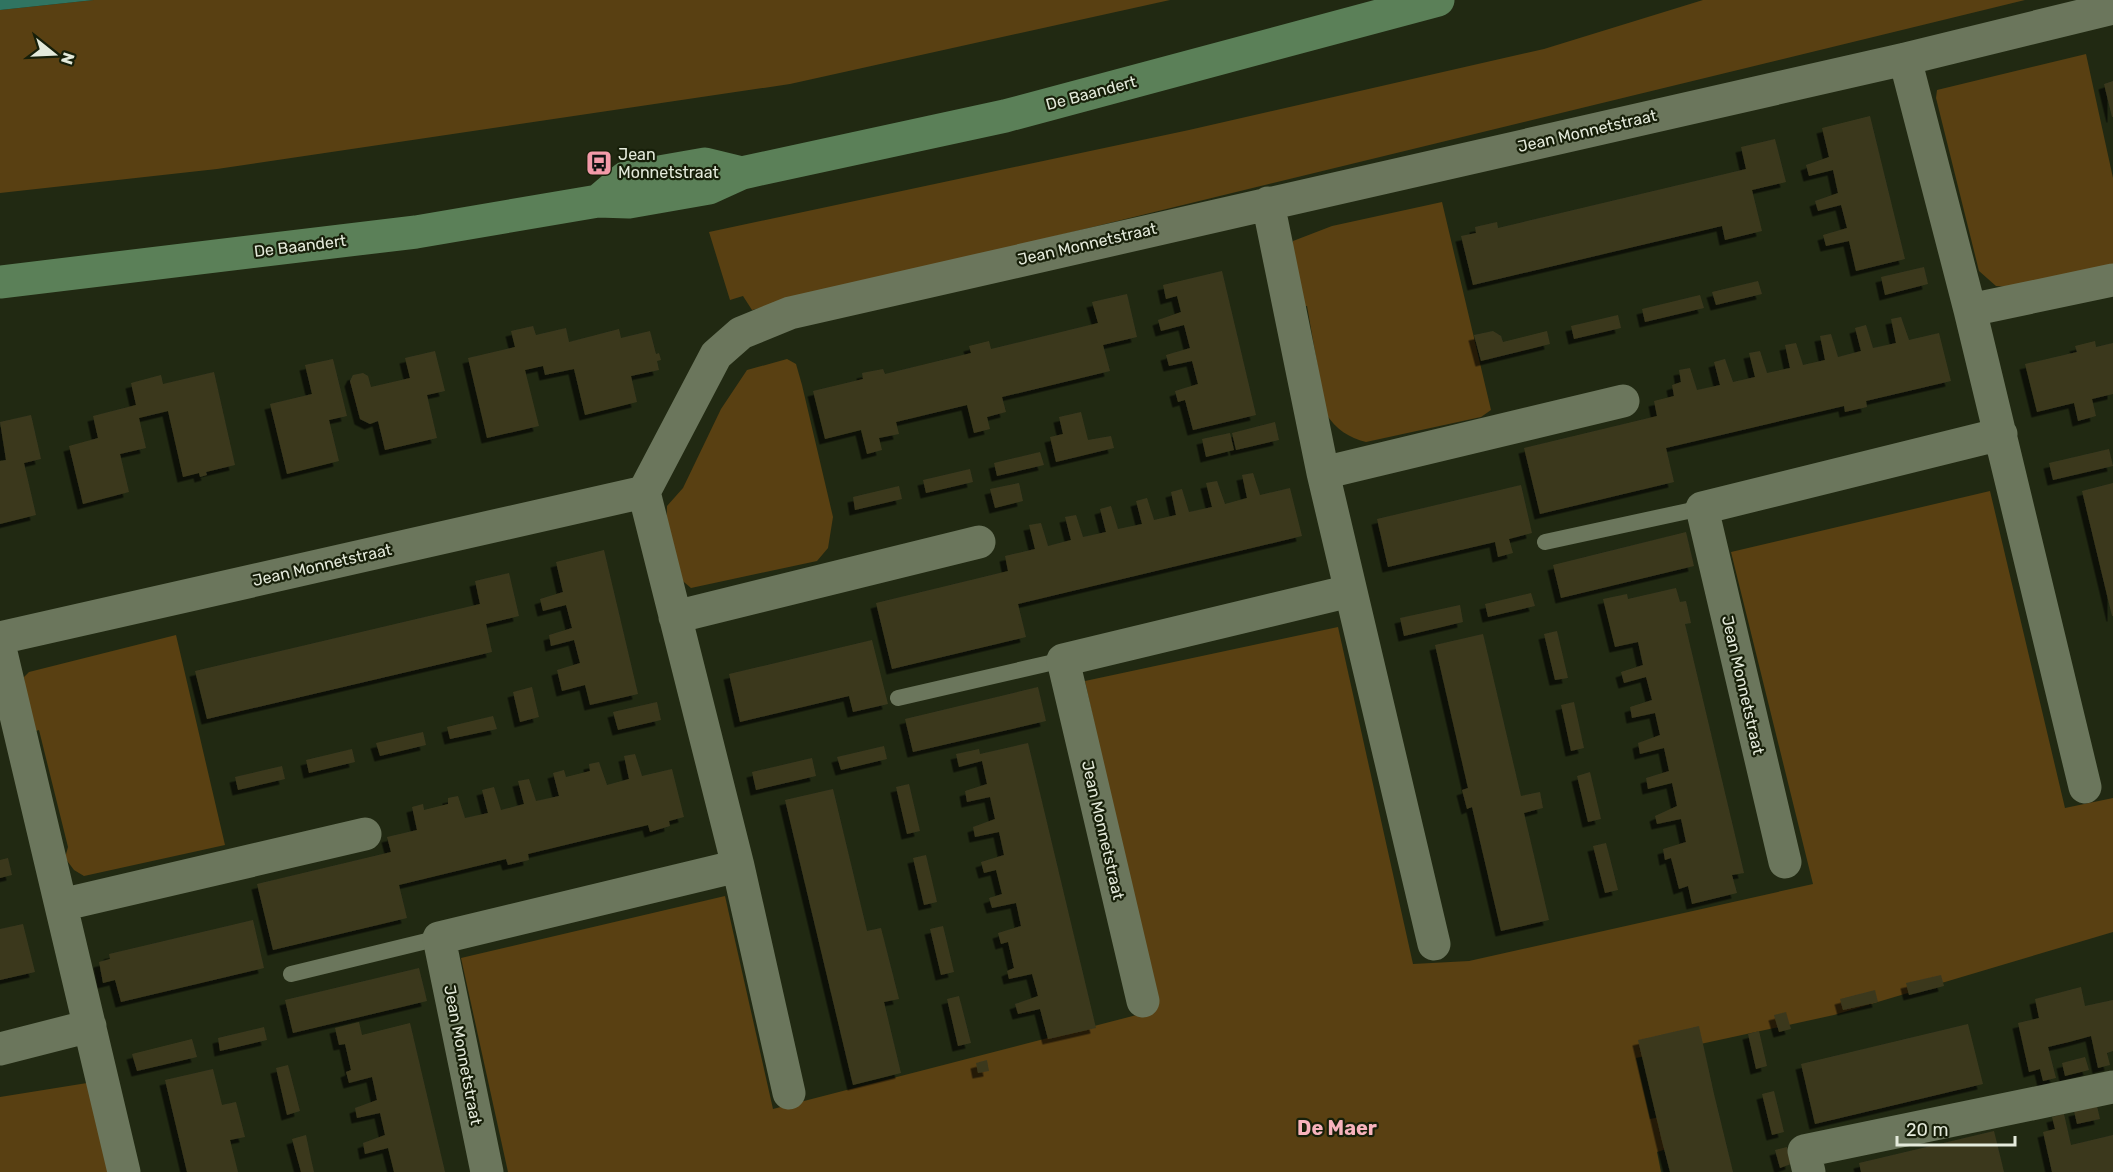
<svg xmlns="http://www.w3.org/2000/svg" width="2113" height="1172" font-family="Rubik,sans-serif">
<defs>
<filter id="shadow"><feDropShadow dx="-5.5" dy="5.5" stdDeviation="0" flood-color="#0009"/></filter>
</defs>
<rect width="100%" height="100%" fill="#212912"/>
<!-- green -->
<path fill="#594012" d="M94,0H1170L790,84L217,169L0,193V10Z
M1703,0H2025L752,310L743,296L730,300L709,232L1189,130L1544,49Z
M2086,54L2113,178V265L2009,287L1996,286L1979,271L1936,98L1937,90Z
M1442,202L1491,410L1481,417L1366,442C1349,438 1336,429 1326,414L1307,306H1299L1292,255L1293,241L1332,226Z
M787,359L796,364L802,385L833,517L828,548L817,561L691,588L678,577L666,542L667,506L683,488L721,409L747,370Z
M1990,491L2065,808L2113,798V932L1834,1015L1636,1058L1650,1119L1675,1114L1682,1144L1657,1152L1661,1172H508L461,958L725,896L773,1109L1156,1010L1085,681L1338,627L1413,964L1469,961L1813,884L1731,552Z
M176,635L225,845L84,876L74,870L65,858L68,847L39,730L29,733L24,677L29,672Z
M87,1083L112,1172H0V1097Z"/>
<!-- water -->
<path fill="#307461" d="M0,0H94L0,10Z"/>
<!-- building -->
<path fill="#3b381f" filter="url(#shadow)" d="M2113,81V117H2112L2104,84Z
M1870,116L1905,259L1856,271L1849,241L1826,246L1823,235L1847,228L1841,205L1818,211L1815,201L1838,193L1833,170L1809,176L1806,165L1829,157L1822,128Z
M1775,139L1786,182L1752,190L1762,231L1725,240L1722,226L1473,285L1461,236L1476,233L1475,227L1497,222L1498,228L1746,169L1741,147Z
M1924,267L1928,284L1885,295L1881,277Z
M1222,271L1256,415L1193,430L1185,400L1178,402L1175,391L1198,384L1192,361L1169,366L1166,355L1190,348L1184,325L1161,331L1158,320L1181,312L1177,296L1166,299L1163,285Z
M1758,281L1762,294L1716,305L1712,292Z
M1127,294L1137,337L1103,345L1110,371L1002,397L1006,412L987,417L990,429L974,433L967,405L896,422L899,434L879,438L882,450L867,454L861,430L825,439L813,391L863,379L862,373L883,369L885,374L971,353L969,346L989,341L991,349L1098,323L1092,302Z
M1700,295L1704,308L1645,322L1642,309Z
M1618,315L1621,328L1574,339L1571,326Z
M1901,317L1909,340L1939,333L1951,381L1866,401L1867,407L1845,412L1844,406L1666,448L1674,482L1540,514L1524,448L1657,416L1654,401L1674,396L1672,385L1681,382L1679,370L1690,368L1697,390L1720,385L1714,362L1725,359L1733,382L1755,377L1749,353L1760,351L1767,373L1790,368L1785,345L1796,343L1803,365L1825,360L1820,336L1831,334L1838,357L1861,351L1855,328L1866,325L1873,348L1896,343L1891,319Z
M533,326L536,335L566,328L569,342L619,329L621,338L650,331L656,354L659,353L661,360L657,361L659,370L631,376L637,402L585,415L574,369L545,375L543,366L525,370L539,426L487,438L468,358L515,347L511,331Z
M1493,331L1501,336L1503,342L1547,331L1550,344L1481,361L1474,335Z
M2095,341L2096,347L2113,343V394L2092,399L2096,416L2078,421L2074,403L2037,412L2025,364L2077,352L2075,346Z
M435,351L445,391L427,395L437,438L385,450L378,421L370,424L360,419L350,381L353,375L363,373L368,376L371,387L410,378L405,358Z
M333,359L347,416L329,420L339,461L287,474L270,404L312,394L305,365Z
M214,372L235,465L206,472L207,475L200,477L199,473L183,477L168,411L139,418L146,448L120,454L129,492L83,504L69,446L98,438L93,416L136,405L131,383L161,375L163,384Z
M1081,412L1088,440L1111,436L1114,448L1056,462L1050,437L1063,434L1059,417Z
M31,415L41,459L24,463L36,515L0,524V461L6,460L0,422Z
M1275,422L1279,440L1236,450L1232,433Z
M1230,433L1234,450L1206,457L1202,439Z
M2109,449L2113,466L2053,480L2049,463Z
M1040,452L1044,465L997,476L994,463Z
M970,469L973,482L926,493L923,480Z
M1253,473L1260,495L1290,488L1302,536L1018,604L1026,637L892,669L876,603L1008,571L1005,556L1035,549L1029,525L1041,523L1048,546L1071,540L1065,517L1076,515L1083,537L1106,532L1100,509L1111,506L1118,529L1142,524L1136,501L1147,498L1154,520L1176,515L1171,492L1182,489L1189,512L1212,507L1206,483L1217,481L1225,504L1247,498L1242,475Z
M1019,483L1023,501L995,508L990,489Z
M2113,483V616H2112L2082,491Z
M1521,485L1532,533L1509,539L1513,553L1498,557L1495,542L1388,567L1377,519Z
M899,486L902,499L855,510L853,497Z
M1686,532L1694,566L1561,598L1553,565Z
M604,550L638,694L590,705L585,685L562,691L557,670L580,663L574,640L551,646L549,635L572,628L566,605L543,611L540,599L563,592L556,562Z
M509,573L519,616L486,624L492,652L207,719L195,671L480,604L475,581Z
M1676,588L1680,602L1686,601L1691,623L1685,624L1744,873L1732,875L1737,893L1692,904L1688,886L1679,889L1671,858L1665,860L1663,849L1686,842L1681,819L1657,824L1655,816L1677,806L1672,783L1648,789L1646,778L1669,771L1664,748L1640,754L1638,743L1660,735L1655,713L1632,718L1630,707L1652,700L1646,677L1624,683L1621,672L1643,665L1638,642L1615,647L1603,599L1627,594L1628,599Z
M1531,593L1535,606L1488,617L1485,604Z
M1460,605L1463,622L1404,636L1400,618Z
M1557,631L1568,678L1555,680L1544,634Z
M1483,634L1521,796L1540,792L1543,808L1524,813L1549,920L1501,931L1472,807L1467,809L1462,790L1468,788L1435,645Z
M872,640L888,704L853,712L849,696L740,722L729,674Z
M532,687L539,717L520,722L513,692Z
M1038,687L1046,721L913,752L905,719Z
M657,702L661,720L618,730L613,712Z
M1574,702L1584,748L1571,751L1561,705Z
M493,716L497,729L450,739L447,727Z
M423,732L426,745L380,756L376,743Z
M1028,743L1096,1028L1048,1039L1040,1009L1018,1014L1015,1004L1038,996L1032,974L1009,979L1007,971L1014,968L1008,942L1001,944L998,933L1021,926L1016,903L992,908L989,898L1002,894L996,870L984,873L981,862L1004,855L999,832L975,837L973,827L995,819L990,797L967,802L965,791L987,784L982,761L959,767L956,754L979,749L980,754Z
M884,746L887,759L841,770L837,757Z
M352,749L355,762L309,773L306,760Z
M635,754L642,776L672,769L684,817L669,821L670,826L650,832L648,825L528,854L529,860L508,865L506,859L399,885L407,918L273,950L257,884L391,852L387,837L417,830L412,807L423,804L424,810L448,804V798L458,796L465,818L488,813L482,790L494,787L501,810L524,804L518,781L529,779L536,801L559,796L553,773L564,770L566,777L590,771L589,764L599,762L607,785L629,779L624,756Z
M812,758L816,776L756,790L752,772Z
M282,766L285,779L238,790L235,777Z
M1590,772L1601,819L1588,822L1577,776Z
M909,784L920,831L907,834L896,787Z
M833,789L867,931L881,928L899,999L884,1002L901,1073L853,1085L785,800Z
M1606,843L1618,890L1605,893L1593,846Z
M926,855L937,902L924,905L913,858Z
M8,858L12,875L0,878V860Z
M253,920L264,968L121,1002L115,980L103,983L99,962L110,959L109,954Z
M23,924L35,972L0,980V929Z
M943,926L954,972L941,975L930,929Z
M419,968L427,1001L293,1033L285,1000Z
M1941,975L1944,986L1909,995L1906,983Z
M2081,987L2085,1006L2113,1000V1051L2107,1053L2110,1065L2098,1068L2091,1036L2069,1042L2048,1047L2056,1078L2043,1081L2040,1069L2029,1072L2018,1023L2039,1018L2035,999Z
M1875,990L1878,1002L1843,1010L1840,999Z
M959,996L971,1043L958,1046L947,999Z
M1786,1012L1791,1029L1779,1032L1774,1015Z
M359,1022L362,1035L410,1023L445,1172H394L388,1148L365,1154L363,1143L385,1135L380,1113L357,1118L355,1108L377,1100L372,1077L349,1083L346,1072L351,1070L345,1044L339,1045L335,1028Z
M1968,1024L1983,1084L1815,1124L1801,1064Z
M1699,1026L1714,1094L1733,1172H1670L1662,1141L1638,1040Z
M264,1027L267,1040L220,1051L218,1038Z
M1759,1031L1767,1066L1756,1069L1748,1034Z
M192,1039L197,1057L137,1071L132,1054Z
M2085,1057L2089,1070L2065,1076L2062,1063Z
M987,1060L989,1071L978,1073L976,1063Z
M288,1065L300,1111L287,1115L276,1068Z
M213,1069L222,1105L236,1102L245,1137L230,1140L238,1172H187L165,1080Z
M1774,1091L1784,1132L1772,1135L1762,1094Z
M2097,1106L2100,1119L2077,1124L2074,1111Z
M2064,1114L2071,1145L2113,1135V1172H2052L2043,1132L2055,1129L2052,1117Z
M1994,1131L2004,1172H1861L1859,1163Z
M306,1135L311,1159L314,1172H301L292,1139Z
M1787,1147L1791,1164L1780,1168L1775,1150Z"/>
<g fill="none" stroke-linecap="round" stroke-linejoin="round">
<!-- lane -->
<path stroke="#6b765c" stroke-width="16" d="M1545,542L1702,508
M898,698L1063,660
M291,974L439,938"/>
<!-- street -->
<path stroke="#6b765c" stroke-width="33" d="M1905,59L1970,310L2085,787
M1268,203L1323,473L1434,944
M1970,310L2113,280
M1323,473L1623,401
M675,617L979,542
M0,638L644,492
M0,648L124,1172
M1785,862L1702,508L2001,434
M738,866L789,1093
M61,905L365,834
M1143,1001L1063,660L1350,591
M0,1049L90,1026
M487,1172L439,938L738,866L644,492L716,355L741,333L790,313L1905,59L2113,8
M1809,1172L1804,1151L2113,1087"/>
<!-- secondary -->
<path stroke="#5b8058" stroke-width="33" d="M598,201L625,178L705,164L742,173
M0,282L416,232L598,201L629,202L709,188L742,173L1005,116L1438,0"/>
</g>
<!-- icons -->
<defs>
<symbol id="bus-square" viewBox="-11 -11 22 22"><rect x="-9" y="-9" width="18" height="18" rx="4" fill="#f39aa9" stroke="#171f09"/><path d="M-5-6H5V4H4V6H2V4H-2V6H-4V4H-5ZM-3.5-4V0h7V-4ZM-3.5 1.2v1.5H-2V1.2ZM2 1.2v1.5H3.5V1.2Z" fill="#111"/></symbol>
</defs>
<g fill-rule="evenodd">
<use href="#bus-square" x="584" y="148" width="30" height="30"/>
</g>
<g text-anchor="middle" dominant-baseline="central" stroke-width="4.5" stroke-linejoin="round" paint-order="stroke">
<!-- street labels -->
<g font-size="16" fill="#e4eadb" stroke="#171f09">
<text transform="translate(1091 93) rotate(-15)">De Baandert</text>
<text transform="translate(1587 131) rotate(-13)">Jean Monnetstraat</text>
<text transform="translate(1087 244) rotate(-13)">Jean Monnetstraat</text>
<text transform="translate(300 246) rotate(-7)">De Baandert</text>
<text transform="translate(322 565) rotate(-13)">Jean Monnetstraat</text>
<text transform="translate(1743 685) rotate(77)">Jean Monnetstraat</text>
<text transform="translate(1103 830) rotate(77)">Jean Monnetstraat</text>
<text transform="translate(463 1055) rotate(79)">Jean Monnetstraat</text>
</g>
<!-- poi labels -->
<g font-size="16" fill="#e4eadb" stroke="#171f09" text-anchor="start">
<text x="618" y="154">Jean<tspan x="618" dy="18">Monnetstraat</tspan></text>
</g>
<!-- quarter labels -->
<g font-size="20" font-weight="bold" fill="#f7b3bd" stroke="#171f09">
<text x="1337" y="1128">De Maer</text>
</g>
</g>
<!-- north arrow -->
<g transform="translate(54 54) rotate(108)" stroke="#171f09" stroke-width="4.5" paint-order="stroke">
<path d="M0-4.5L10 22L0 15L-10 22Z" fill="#e4eadb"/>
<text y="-9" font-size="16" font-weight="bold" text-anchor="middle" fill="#e4eadb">N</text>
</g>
<!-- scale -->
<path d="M1897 1136v9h118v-9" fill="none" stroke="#e4eadb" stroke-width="3"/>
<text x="1906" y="1136" font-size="18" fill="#e4eadb" stroke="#171f09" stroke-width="4.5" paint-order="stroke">20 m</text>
</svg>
